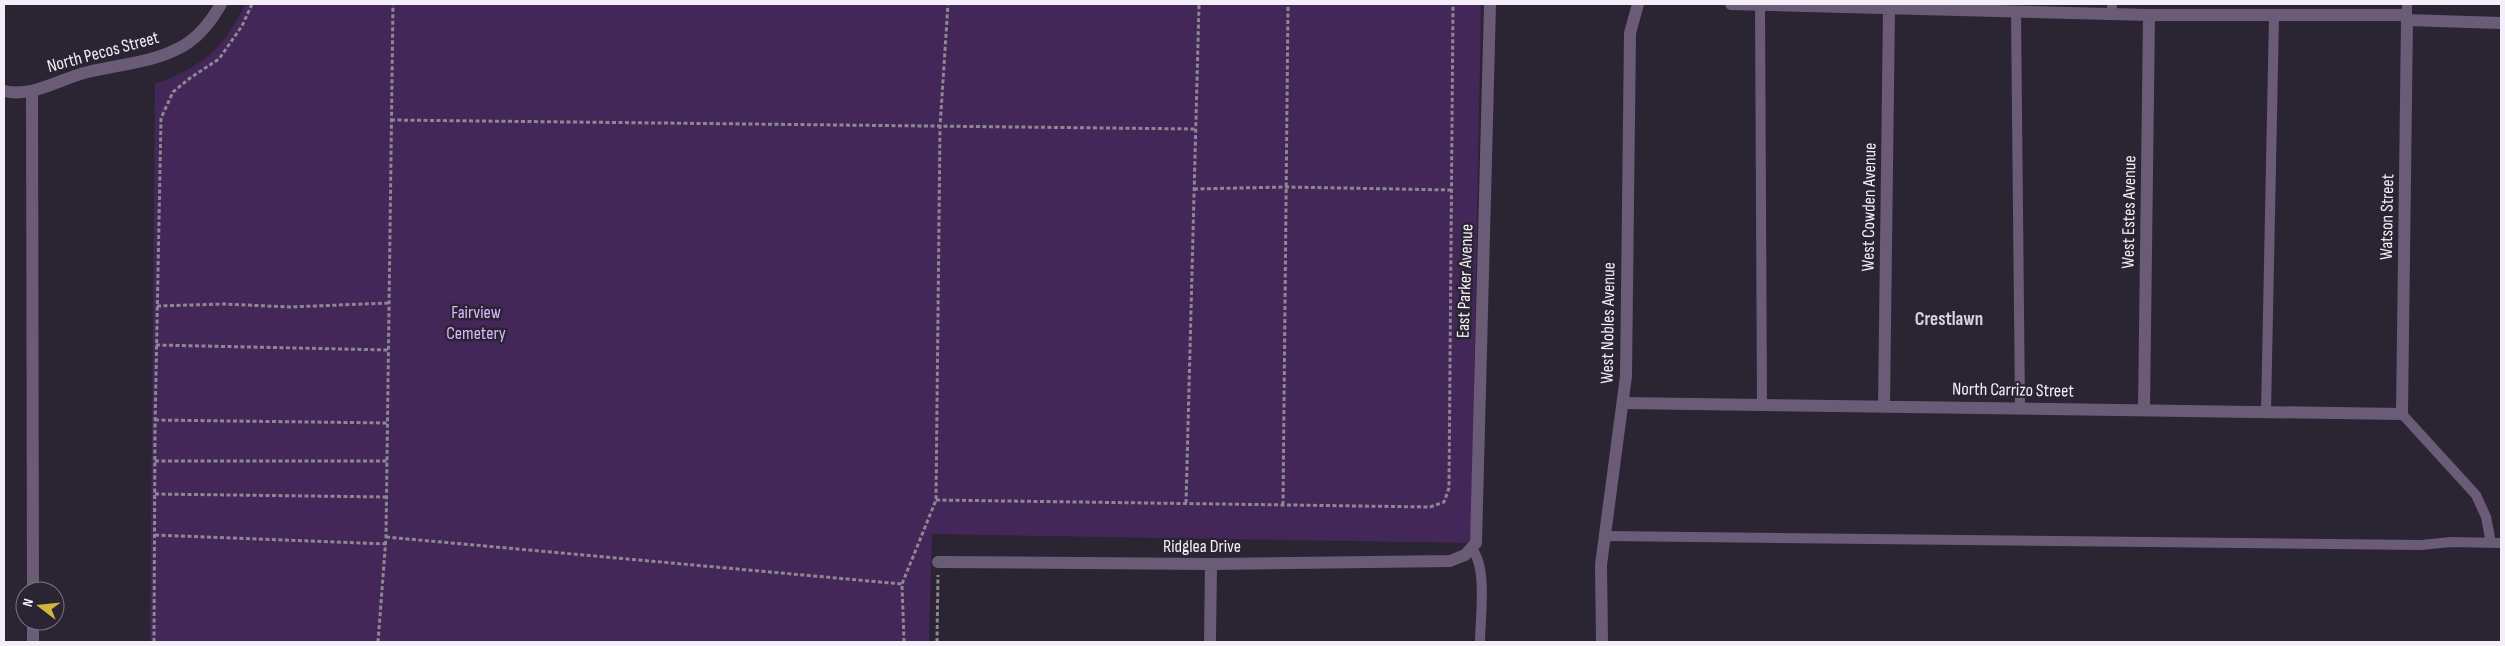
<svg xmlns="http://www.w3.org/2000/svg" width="2505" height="646" font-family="'Sofia Sans Condensed',sans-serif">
<rect width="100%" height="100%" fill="#2b2432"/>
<!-- green -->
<path fill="#432759" d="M245,4H1481L1471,543L932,534L929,642H150L155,84C202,67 223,50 245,4Z"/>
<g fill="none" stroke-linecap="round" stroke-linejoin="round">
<!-- path -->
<path stroke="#8d8793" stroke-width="3" stroke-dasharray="4 2.5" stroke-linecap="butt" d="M391,120L1196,129
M1194,189L1286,187L1452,190
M157,306L224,304L290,307L389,303
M156,345L389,350
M155,420L387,423
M155,461H387
M155,494L387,497
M936,500L1430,507L1444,502L1449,488L1453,4
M1186,503L1199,4
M1283,505L1288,4
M155,535L386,544
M386,537L902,584
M154,642L155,427L161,118L173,92L190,78L219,59L242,26L252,4
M378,642L386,537L393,4
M904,642L902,584L936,500L940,127L948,4
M937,642L938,575"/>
<!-- service -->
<path stroke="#6a5c77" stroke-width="10" d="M1760,4L1762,404
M2407,4V20
M2016,12L2020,408
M2112,14V4
M2266,412L2274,16
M2402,414L2476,495L2486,517L2491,543
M1605,536L2421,545L2451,542L2501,543
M1471,548C1488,566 1480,618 1480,642"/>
<!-- minor -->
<path stroke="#6a5c77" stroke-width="12" d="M1731,4L2149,15H2405L2407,20L2501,23
M1623,403L2402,414L2407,20
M1884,406L1889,8
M2144,410L2149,15
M938,562L1211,564L1450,561L1465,555L1476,543L1490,4
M1210,642L1211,564"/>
<!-- tertiary -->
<path stroke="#6a5c77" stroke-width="12" d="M4,91C33,98 61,78 88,72C121,64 153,63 183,46C200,36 212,20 221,4
M32,91L33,591
M33,621V642
M1602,642L1601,565L1626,376L1630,33L1638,4"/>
</g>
<g text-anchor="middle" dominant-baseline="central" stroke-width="5" stroke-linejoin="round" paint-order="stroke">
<!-- street labels -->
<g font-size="18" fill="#f3eef7" stroke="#2b2432">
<text transform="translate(103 52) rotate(-15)">North Pecos Street</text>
<text transform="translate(1869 207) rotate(-89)">West Cowden Avenue</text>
<text transform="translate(2129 212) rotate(-89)">West Estes Avenue</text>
<text transform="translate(2387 217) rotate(-89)">Watson Street</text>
<text transform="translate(1465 281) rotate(-88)">East Parker Avenue</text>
<text transform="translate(1608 323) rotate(-89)">West Nobles Avenue</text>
<text transform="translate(2013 390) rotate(1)">North Carrizo Street</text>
<text x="1202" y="546">Ridglea Drive</text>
</g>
<!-- park labels -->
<g font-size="18" fill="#dcb6fe" stroke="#2b2432">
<text x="476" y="312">Fairview<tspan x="476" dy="21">Cemetery</tspan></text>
</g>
<!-- neighbourhood labels -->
<g font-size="19" font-weight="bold" fill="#dad1e3" stroke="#2b2432">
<text x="1949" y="319">Crestlawn</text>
</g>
</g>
<!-- border -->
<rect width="2505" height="646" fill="none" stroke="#f3eef7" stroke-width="10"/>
<!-- north arrow -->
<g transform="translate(40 606) rotate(286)"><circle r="24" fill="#2b2432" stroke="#7b7581"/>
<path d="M0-4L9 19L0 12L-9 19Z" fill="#cfb837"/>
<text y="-8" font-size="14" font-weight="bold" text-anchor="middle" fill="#f3eef7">N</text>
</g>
</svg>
